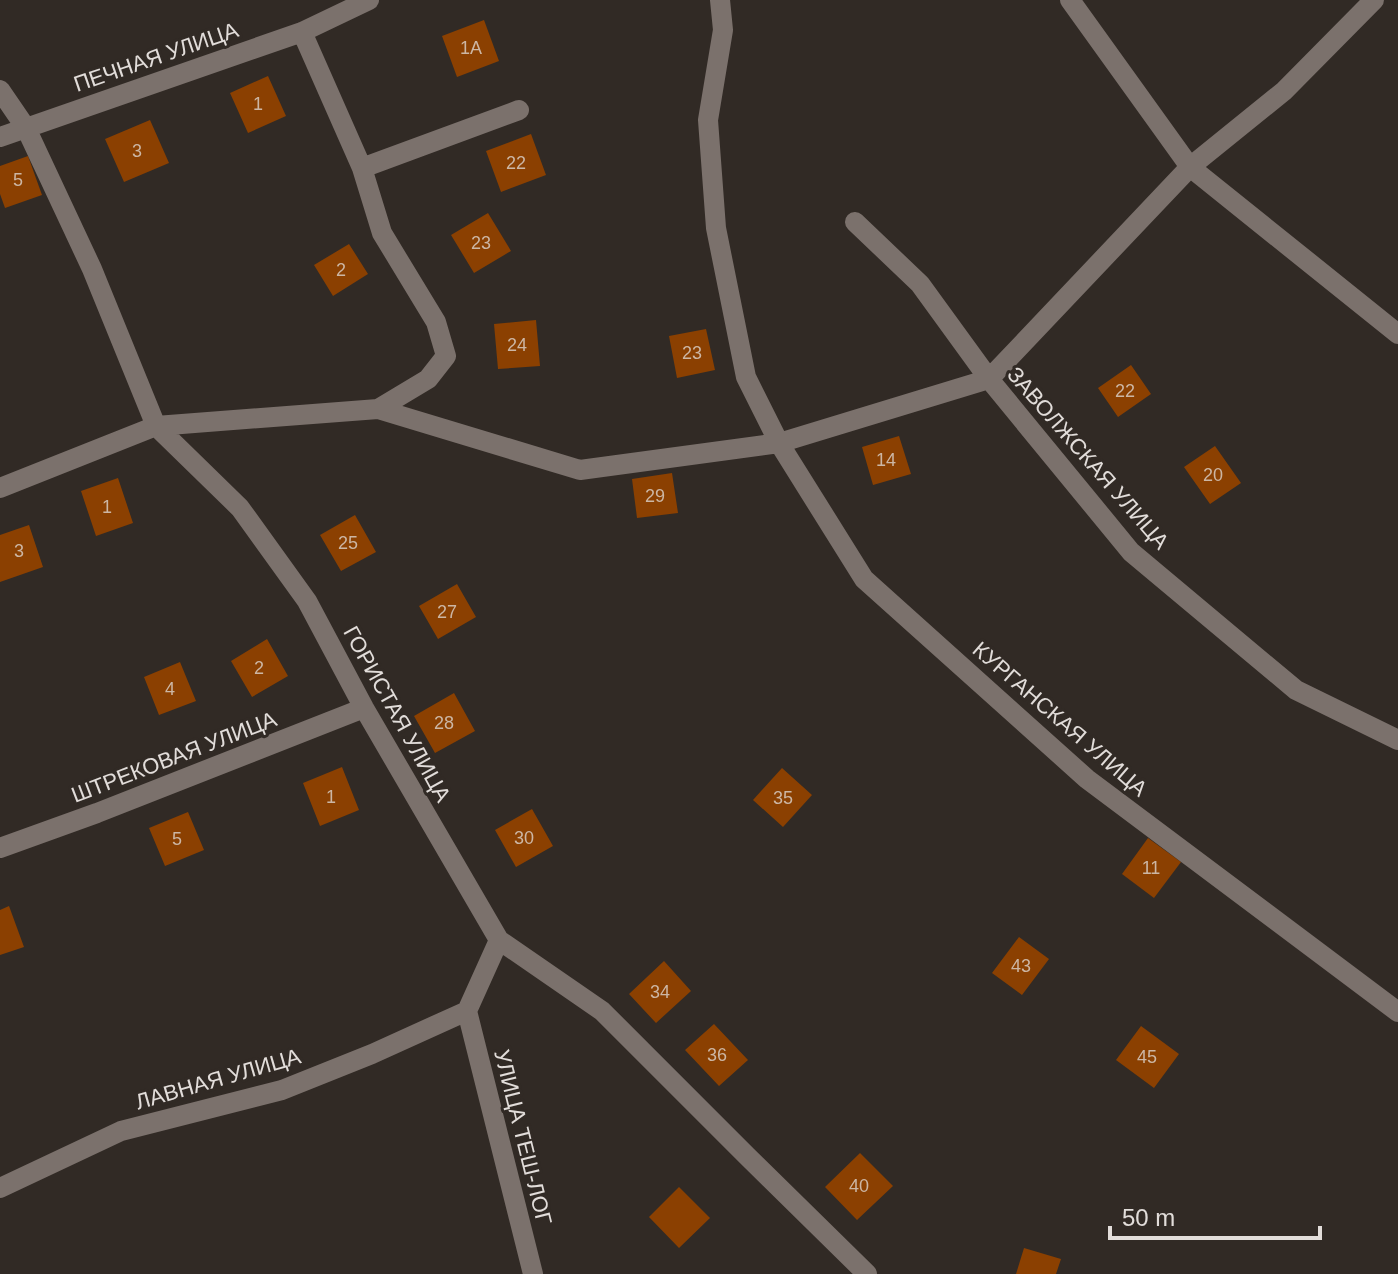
<svg xmlns="http://www.w3.org/2000/svg" width="1398" height="1274" font-family="Arial,sans-serif">
<rect width="100%" height="100%" fill="#312a25"/>
<!-- building -->
<path fill="#8b4001" d="M484,20L499,61L457,77L442,36Z
M268,76L286,116L248,133L230,93Z
M150,120L169,163L124,182L105,139Z
M531,134L546,175L501,192L486,151Z
M28,156L42,195L5,208L0,194V166Z
M488,213L511,251L474,273L451,235Z
M349,244L368,274L333,296L314,265Z
M536,320L540,366L498,369L494,324Z
M706,329L715,370L677,378L669,336Z
M1131,365L1151,394L1118,417L1098,388Z
M899,436L911,474L873,485L862,447Z
M1215,446L1241,483L1210,504L1184,467Z
M672,473L678,513L637,518L632,479Z
M118,478L133,523L96,536L81,491Z
M355,515L376,552L341,571L320,535Z
M29,525L43,567L0,582V535Z
M457,584L476,617L438,639L419,606Z
M267,639L288,676L252,697L231,661Z
M180,662L196,701L159,715L144,677Z
M454,693L475,731L435,753L414,716Z
M342,767L359,810L320,826L303,783Z
M782,768L812,795L783,827L753,800Z
M532,809L553,846L516,867L495,830Z
M188,812L204,850L165,866L149,828Z
M1148,838L1181,862L1154,898L1122,874Z
M9,906L24,947L0,955V910Z
M1019,937L1049,959L1022,995L992,973Z
M664,961L691,991L656,1023L629,994Z
M714,1024L748,1060L719,1086L685,1050Z
M1141,1026L1179,1054L1154,1088L1116,1060Z
M860,1153L893,1186L857,1220L825,1187Z
M679,1187L710,1218L679,1248L649,1217Z
M1024,1248L1061,1259L1056,1274H1016Z"/>
<g fill="none" stroke-linecap="round" stroke-linejoin="round">
<!-- minor -->
<path stroke="#7b716c" stroke-width="20" d="M720,0L723,30L708,120L716,228L746,377L779,443L864,579L1087,779L1398,1012
M1070,0L1190,167L1398,334
M302,32L362,168L519,110
M0,90L26,128L92,269L156,426L240,508L307,601L364,708L499,940L602,1011L747,1156L867,1274
M0,137L302,32L369,0
M362,168L382,233L436,322L446,356L428,379L378,409
M855,222L920,284L989,379L1131,552L1296,690L1398,740
M0,488L156,426L378,409L580,470L779,443L989,379L1190,167L1284,91L1374,0
M0,848L97,813L364,708
M467,1011L533,1274
M0,1188L121,1131L282,1090L372,1054L467,1011L499,940"/>
</g>
<g text-anchor="middle" dominant-baseline="central" stroke-width="6" stroke-linejoin="round" paint-order="stroke">
<!-- number labels -->
<g font-size="18" fill="#ccb6a4">
<text x="471" y="48">1А</text>
<text x="258" y="104">1</text>
<text x="137" y="151">3</text>
<text x="516" y="163">22</text>
<text x="18" y="180">5</text>
<text x="481" y="243">23</text>
<text x="341" y="270">2</text>
<text x="517" y="345">24</text>
<text x="692" y="353">23</text>
<text x="1125" y="391">22</text>
<text x="886" y="460">14</text>
<text x="1213" y="475">20</text>
<text x="655" y="496">29</text>
<text x="107" y="507">1</text>
<text x="348" y="543">25</text>
<text x="19" y="551">3</text>
<text x="447" y="612">27</text>
<text x="259" y="668">2</text>
<text x="170" y="689">4</text>
<text x="444" y="723">28</text>
<text x="331" y="797">1</text>
<text x="783" y="798">35</text>
<text x="524" y="838">30</text>
<text x="177" y="839">5</text>
<text x="1151" y="868">11</text>
<text x="1021" y="966">43</text>
<text x="660" y="992">34</text>
<text x="717" y="1055">36</text>
<text x="1147" y="1057">45</text>
<text x="859" y="1186">40</text>
</g>
<!-- street labels -->
<g font-size="22" fill="#e2ddda" stroke="#312a25">
<text transform="translate(156 57) rotate(-19)">ПЕЧНАЯ УЛИЦА</text>
<text transform="translate(1088 458) rotate(49)">ЗАВОЛЖСКАЯ УЛИЦА</text>
<text transform="translate(397 714) rotate(61)">ГОРИСТАЯ УЛИЦА</text>
<text transform="translate(1060 719) rotate(41)">КУРГАНСКАЯ УЛИЦА</text>
<text transform="translate(174 757) rotate(-21)">ШТРЕКОВАЯ УЛИЦА</text>
<text transform="translate(218 1079) rotate(-16)">ЛАВНАЯ УЛИЦА</text>
<text transform="translate(523 1137) rotate(76)">УЛИЦА ТЕШ-ЛОГ</text>
</g>
</g>
<!-- scale -->
<path d="M1110 1226v12h210v-12" fill="none" stroke="#e2ddda" stroke-width="4"/>
<text x="1122" y="1226" font-size="24" fill="#e2ddda" stroke="#312a25" stroke-width="6" paint-order="stroke">50 m</text>
</svg>
